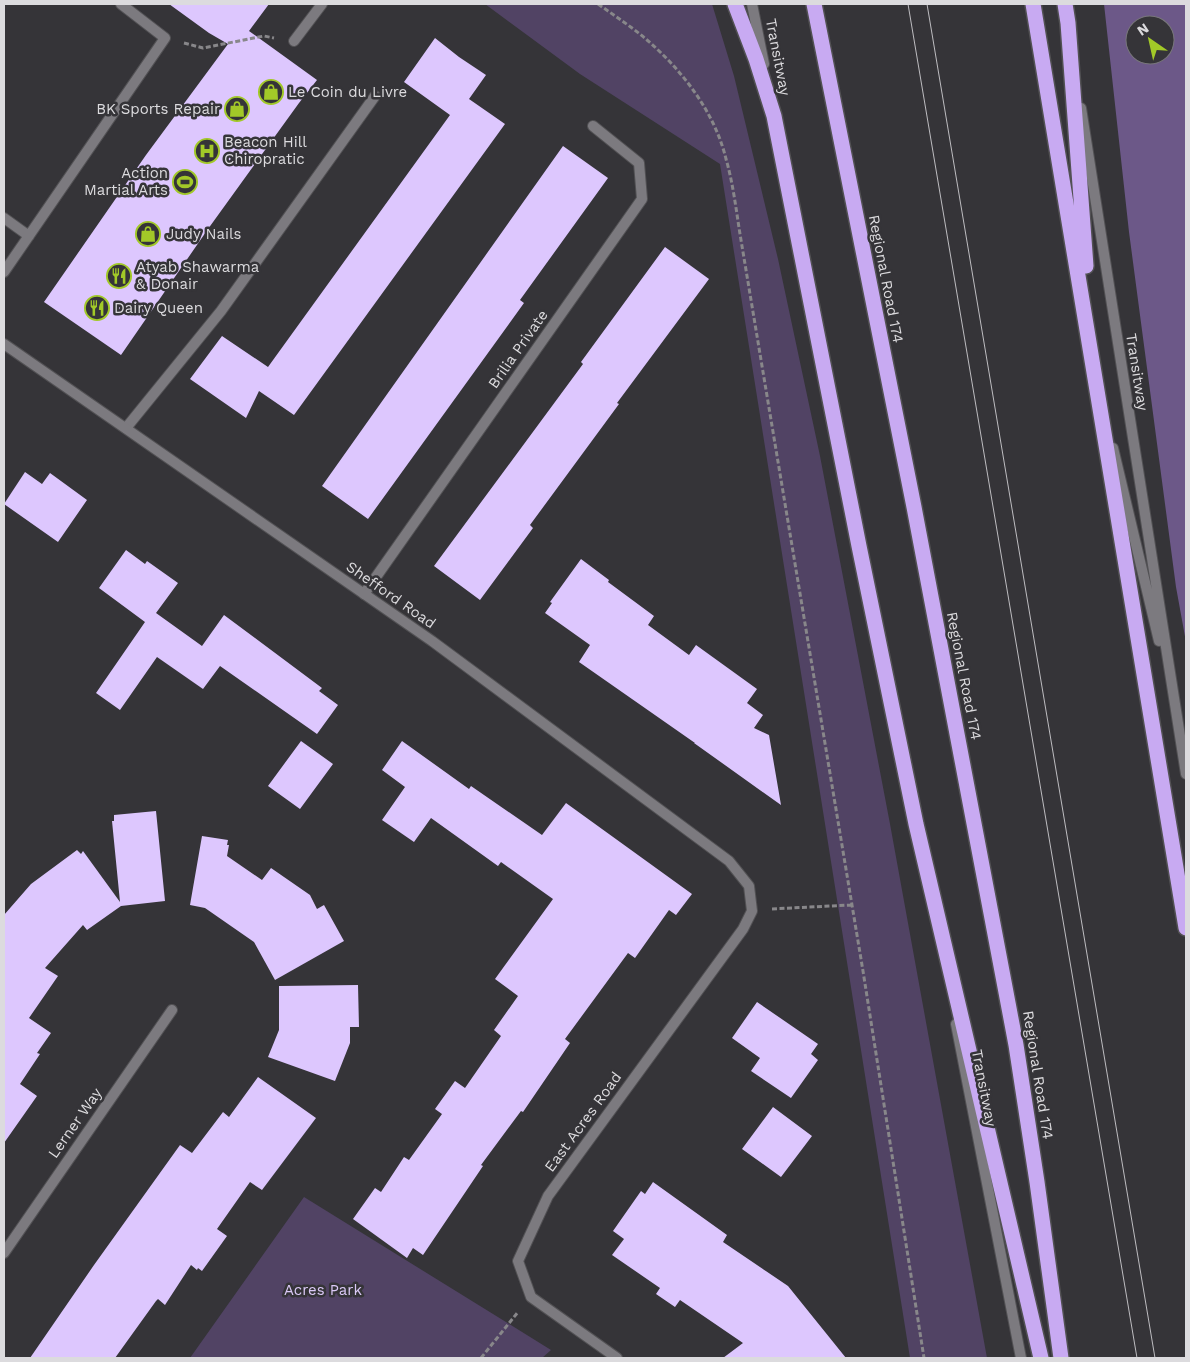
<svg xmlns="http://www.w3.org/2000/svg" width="1190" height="1362" font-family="'Work Sans',sans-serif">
<rect width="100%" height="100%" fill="#353438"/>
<!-- green -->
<path fill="#514364" d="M485,4H712L734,76L778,259L820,456L890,824L987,1358H910L720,164L580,74Z
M304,1197L551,1350L542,1358H190Z"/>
<!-- forest -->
<path fill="#6c5888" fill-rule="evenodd" d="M1104,4H1186V642L1176,587L1129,232ZM1135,25H1165V55H1135Z"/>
<!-- building -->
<path fill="#ddc7fe" d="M169,4H269L249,31L317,80L299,103L208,229L121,355L44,302L146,155L228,44L209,33Z
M435,38L459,57L486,75L469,99L505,124L294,415L259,391L246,418L190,379L222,336L268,367L450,115L404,82Z
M563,146L608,178L520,300L524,303L368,519L322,486Z
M665,247L709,279L617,403L619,404L530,525L533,528L480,600L434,566L583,364L581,362Z
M25,472L42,484L50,473L87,500L58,542L4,504Z
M126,550L145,564L147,561L178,583L156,613L202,646L224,615L322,688L319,691L338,705L317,734L220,666L203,689L157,657L120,710L96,693L145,622L99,588Z
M581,559L609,580L608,582L654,616L648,625L689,655L696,645L757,689L747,703L763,715L754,728L769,735L781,805L694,743H695L579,662L590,645L545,613L552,603L550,602Z
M301,741L333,764L300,809L268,786Z
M402,741L469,789L471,786L542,835L566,803L692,894L676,915L669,910L635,958L628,953L565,1039L570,1043L523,1112L521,1111L481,1165L483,1166L423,1255L413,1248L407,1258L353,1219L375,1188L381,1192L404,1157L409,1160L442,1114L435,1109L455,1081L465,1088L501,1036L494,1030L518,996L495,979L553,899L501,862L498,866L431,818L414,842L382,820L405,787L382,770Z
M156,811L165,901L121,906L87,930L83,925L45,968L58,976L29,1018L51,1033L37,1053L40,1054L20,1084L37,1096L4,1143V915L31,884L77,850L81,854L83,851L120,902L112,821H114V815Z
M202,836L228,840L227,845H229L227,856L262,880L271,868L310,895L317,909L324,905L344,941L275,980L254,942L205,908L190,905Z
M358,985L359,1027H350V1043L335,1081L268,1057L279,1030V986Z
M757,1002L818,1044L811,1054L818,1060L791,1098L751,1071L760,1058L732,1038Z
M258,1077L316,1118L262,1190L250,1182L217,1229L227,1236L202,1271L198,1268L197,1270L191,1265L165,1305L158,1299L156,1301L115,1358H30L94,1265L180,1145L192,1153L223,1112L229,1117Z
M773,1107L812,1136L781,1177L742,1149Z
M653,1182L727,1235L723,1242L788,1286L846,1358H723L743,1343L680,1300L675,1307L656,1294L660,1288L612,1255L624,1239L613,1231L641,1191L645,1194Z"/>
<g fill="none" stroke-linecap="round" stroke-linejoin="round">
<defs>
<path id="lane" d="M752,4L764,64
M294,41L322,4
M1081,108L1186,774
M4,218L29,236
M4,272L165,38L121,4
M126,428L221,311L375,96
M1113,448L1159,641
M364,594L642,199L639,163L593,126
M956,1024L1021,1358"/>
<path id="street" d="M4,344L432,641L729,861L749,886L752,911L743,929L548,1196L518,1261L531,1297L617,1358
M4,1253L172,1010"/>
<path id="highway" d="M735,4L756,59L774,116L859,546L916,824L1041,1358
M814,4L914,507L1016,1045L1037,1182L1061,1358
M1033,4L1186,928
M1065,4L1068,23L1086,266"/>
</defs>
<!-- lane casing -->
<use href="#lane" stroke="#525154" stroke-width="12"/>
<!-- street casing -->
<use href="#street" stroke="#525154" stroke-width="12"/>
<!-- highway casing -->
<use href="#highway" stroke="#525154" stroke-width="18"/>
<!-- path -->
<path stroke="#88878a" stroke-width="3" stroke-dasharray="5 2.5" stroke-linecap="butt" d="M598,4C615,16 632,27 647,40C683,71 715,113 726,159C733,183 736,209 740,234L863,971L924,1358
M184,43L203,48L264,36L274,38
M772,909L851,905
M481,1358L518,1312"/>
<!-- lane -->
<use href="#lane" stroke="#7c7a7f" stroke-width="10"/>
<!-- street -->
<use href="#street" stroke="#7c7a7f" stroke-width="10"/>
<!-- highway -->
<use href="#highway" stroke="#c8aaf2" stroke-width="15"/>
<!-- tram -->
<path stroke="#bebdc1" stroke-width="1" d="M908,4L1137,1358
M927,4L1155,1358"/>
</g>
<!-- icons -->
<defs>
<symbol id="shop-ring" viewBox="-11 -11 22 22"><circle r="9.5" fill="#353438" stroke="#a2c928" stroke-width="1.5"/><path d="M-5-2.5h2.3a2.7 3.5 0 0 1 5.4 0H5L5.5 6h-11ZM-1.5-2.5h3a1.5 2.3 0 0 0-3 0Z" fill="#a2c928"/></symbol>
<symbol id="hospital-ring" viewBox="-11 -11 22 22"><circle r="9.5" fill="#353438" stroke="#a2c928" stroke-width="1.5"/><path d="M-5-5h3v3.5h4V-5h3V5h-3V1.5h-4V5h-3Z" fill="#a2c928"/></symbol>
<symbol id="stadium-ring" viewBox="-11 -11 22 22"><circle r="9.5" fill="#353438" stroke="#a2c928" stroke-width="1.5"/><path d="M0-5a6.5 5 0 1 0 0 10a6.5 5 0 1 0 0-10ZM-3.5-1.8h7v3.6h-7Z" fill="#a2c928"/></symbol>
<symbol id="restaurant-ring" viewBox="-11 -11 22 22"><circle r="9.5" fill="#353438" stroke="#a2c928" stroke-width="1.5"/><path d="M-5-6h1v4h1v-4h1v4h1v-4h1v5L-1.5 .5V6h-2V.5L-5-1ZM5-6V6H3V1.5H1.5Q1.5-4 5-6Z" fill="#a2c928"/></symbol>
</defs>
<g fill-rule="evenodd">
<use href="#shop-ring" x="257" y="78" width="28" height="28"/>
<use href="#shop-ring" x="223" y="95" width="28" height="28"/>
<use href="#hospital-ring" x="193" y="137" width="28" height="28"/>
<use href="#stadium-ring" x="171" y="168" width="28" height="28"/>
<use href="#shop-ring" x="134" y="220" width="28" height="28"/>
<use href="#restaurant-ring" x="105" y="262" width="28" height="28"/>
<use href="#restaurant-ring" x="83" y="294" width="28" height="28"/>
</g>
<g text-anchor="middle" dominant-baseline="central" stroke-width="5" stroke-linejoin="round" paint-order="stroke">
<!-- street labels -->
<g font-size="15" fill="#dcdbde" stroke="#353438">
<text transform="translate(778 57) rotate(79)">Transitway</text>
<text transform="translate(886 279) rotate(79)">Regional Road 174</text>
<text transform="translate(518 349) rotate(-55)">Brilia Private</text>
<text transform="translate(1137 372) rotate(81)">Transitway</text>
<text transform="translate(391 595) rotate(35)">Shefford Road</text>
<text transform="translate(964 676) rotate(79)">Regional Road 174</text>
<text transform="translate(1038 1075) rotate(81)">Regional Road 174</text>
<text transform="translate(984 1088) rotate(79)">Transitway</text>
<text transform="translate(583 1122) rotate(-54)">East Acres Road</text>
<text transform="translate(75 1123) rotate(-55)">Lerner Way</text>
</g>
<!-- poi labels -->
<g font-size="15" fill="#dcdbde" stroke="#353438" text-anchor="start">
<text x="288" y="92">Le Coin du Livre</text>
<text x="220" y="109" text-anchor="end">BK Sports Repair</text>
<text x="224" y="142">Beacon Hill<tspan x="224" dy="17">Chiropratic</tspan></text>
<text x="168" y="173" text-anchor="end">Action<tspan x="168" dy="17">Martial Arts</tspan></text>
<text x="166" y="234">Judy Nails</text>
<text x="136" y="267">Atyab Shawarma<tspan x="136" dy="17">&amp; Donair</tspan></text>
<text x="114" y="308">Dairy Queen</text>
</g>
<!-- park labels -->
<g font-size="15" fill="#dbc9f7" stroke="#353438">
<text x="323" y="1290">Acres Park</text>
</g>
</g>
<!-- border -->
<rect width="1190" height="1362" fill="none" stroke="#dcdbde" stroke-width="10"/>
<!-- north arrow -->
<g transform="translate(1150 40) rotate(326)"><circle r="24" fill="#353438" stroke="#78777a"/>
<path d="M0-4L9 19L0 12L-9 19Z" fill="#a2c928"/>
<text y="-8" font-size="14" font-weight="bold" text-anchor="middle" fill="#dcdbde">N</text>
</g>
</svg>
